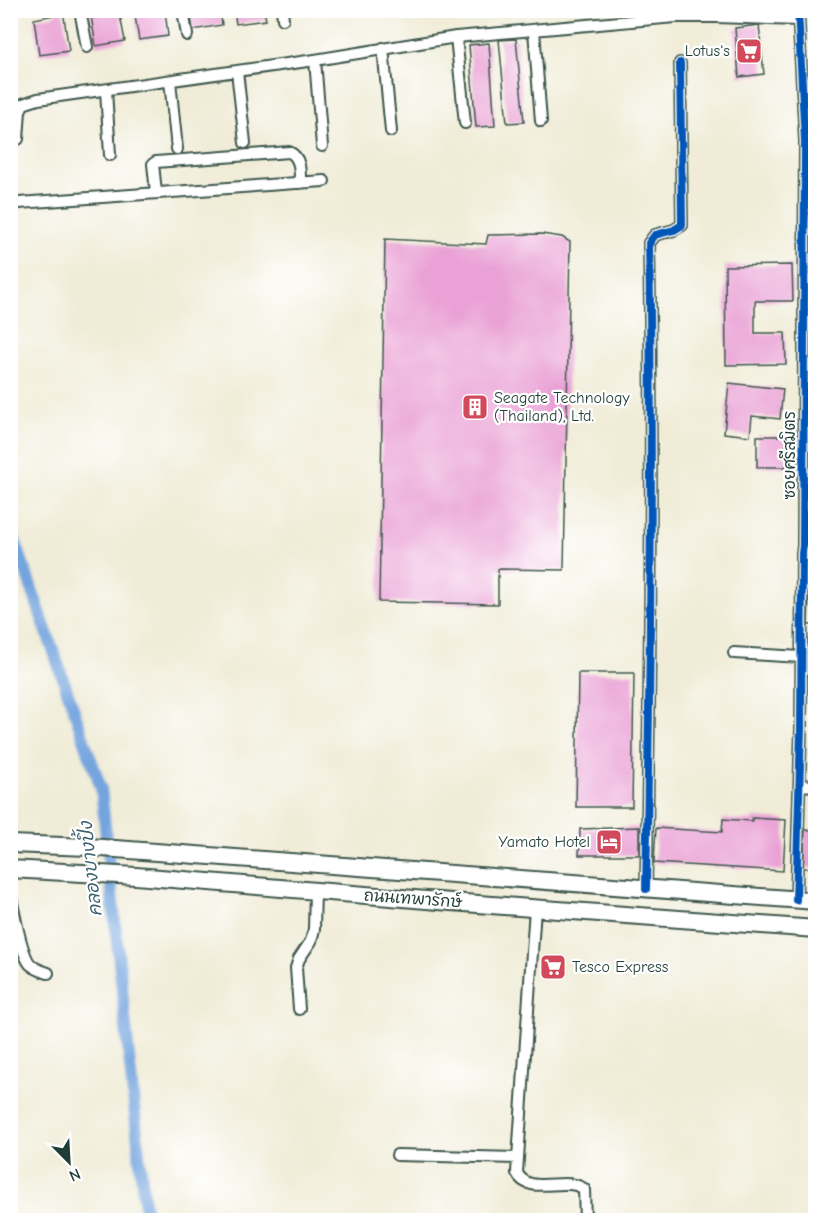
<svg xmlns="http://www.w3.org/2000/svg" width="826" height="1231" font-family="'Comic Neue','Playpen Sans Thai',sans-serif">
<rect width="100%" height="100%" fill="#fff"/>
<filter id="ink" filterUnits="userSpaceOnUse"><feTurbulence type="fractalNoise" baseFrequency=".0167" numOctaves="2"/><feDisplacementMap in="SourceGraphic" scale="12" xChannelSelector="R" yChannelSelector="G"/><feConvolveMatrix kernelMatrix="1 2 1 2 8 2 1 2 1" color-interpolation-filters="sRGB"/></filter>
<filter id="wash" filterUnits="userSpaceOnUse"><feTurbulence type="fractalNoise" baseFrequency=".008" numOctaves="4" result="noise"/><feDisplacementMap in="SourceGraphic" scale="24" xChannelSelector="R" yChannelSelector="G"/><feGaussianBlur stdDeviation="1.35" result="paint"/><feColorMatrix in="noise" values="0 0 0 0 0 0 0 0 0 0 0 0 0 0 0 0 0 1.4 0 .05"/><feComposite in="paint" operator="in"/></filter>
<g filter="url(#wash)">
<rect width="100%" height="100%" fill="#f0ecd7"/>
<g fill="none" stroke-linecap="round" stroke-linejoin="round">
<!-- canal -->
<path stroke="#73a4de" stroke-width="12" d="M10,526L101,788L146,1220"/>
</g>
<g id="blocks">
<!-- building -->
<path fill="#eaa2d6" d="M55,10H63L69,51L39,55L34,19L55,15Z
M90,10H119L125,41L96,46Z
M134,10H165L168,36L139,40Z
M190,10H220L222,25L193,30Z
M234,10H264L266,20L236,24Z
M647,10H679V12L648,15Z
M810,10H816V32H810Z
M759,25L764,74L739,77L735,28Z
M516,39L524,122L507,123L499,40Z
M489,43L495,126L476,127L469,45Z
M816,101V133H811V102Z
M542,234L562,237L570,242L564,570L498,569V604L379,602L385,239L486,244L488,235Z
M792,265L793,301H755V333H785L786,364L726,365L725,266Z
M809,305H816V330H809Z
M729,383L783,389L780,419L752,416L750,436L724,433Z
M803,421L816,422V437L807,436Z
M757,436H786V467H757Z
M808,562L816,563V594H806Z
M809,598L816,599V625H808Z
M578,673H634L632,807H576Z
M752,818L786,820L783,871L654,863L656,828L722,832L723,819L752,821Z
M639,827V855H579L580,829Z
M805,830H816V868H803Z"/>
</g>
</g>
<g filter="url(#ink)">
<use href="#blocks" fill-opacity="0" stroke="#3e574c" stroke-width="1.5"/>
<g fill="none" stroke-linecap="round" stroke-linejoin="round">
<defs>
<path id="minor" d="M80,10L87,47
M183,10L187,35
M282,10L283,19
M534,30L541,121
M456,37L465,123
M383,48L391,131
M315,60L322,146
M237,71L245,143
M170,81L177,149
M106,90L110,155
M18,139L20,111L23,104L38,99L315,60L456,37L675,17H717L798,20
M156,192L153,164L156,162L289,152C301,157 300,172 300,183
M19,203L324,181
M734,653L801,657
M800,785L816,786
M646,889C650,674 653,458 649,243L655,235L674,230L682,225L680,63
M10,893C14,910 20,952 30,964C35,969 42,971 48,973
M796,900L801,729L802,553L803,546L805,141L798,10
M535,908L517,1173C529,1197 565,1175 584,1189L585,1220
M299,1009L296,968L299,959L311,941L314,929L315,891
M397,1155L518,1158"/>
<path id="primary" d="M10,844L89,847L816,901
M10,869L136,876L451,902L816,929"/>
</defs>
<!-- minor casing -->
<use href="#minor" stroke="#3e574c" stroke-width="14"/>
<!-- primary casing -->
<use href="#primary" stroke="#3e574c" stroke-width="20"/>
<!-- minor -->
<use href="#minor" stroke="#fff" stroke-width="10"/>
<!-- primary -->
<use href="#primary" stroke="#fff" stroke-width="16"/>
<defs>
<path id="cycleway" d="M646,889C650,674 653,458 649,243L655,235L674,230L682,225L680,63
M796,900L801,729L802,553L803,546L805,141L798,10"/>
</defs>
<!-- cycleway casing -->
<use href="#cycleway" stroke="#fff" stroke-width="11"/>
<!-- cycleway -->
<use href="#cycleway" stroke="#0057b8" stroke-width="8"/>
</g>
</g>
<!-- icons -->
<defs>
<symbol id="supermarket-square" viewBox="-11 -11 22 22"><rect x="-9" y="-9" width="18" height="18" rx="4" fill="#d1495b" stroke="#fff"/><path d="M-6-5.5h2.5l.6 2H6L4.5 2H-2.5L-4.4-4H-6ZM-1.5 3.2a1.3 1.3 0 1 0 .1 0ZM3 3.2a1.3 1.3 0 1 0 .1 0Z" fill="#fff"/></symbol>
<symbol id="building-square" viewBox="-11 -11 22 22"><rect x="-9" y="-9" width="18" height="18" rx="4" fill="#d1495b" stroke="#fff"/><path d="M-4-6H4V6H1V3H-1V6H-4ZM-2.5-4.3h1.7v1.8h-1.7ZM.8-4.3h1.7v1.8H.8ZM-2.5-1h1.7V.8h-1.7ZM.8-1h1.7V.8H.8Z" fill="#fff"/></symbol>
<symbol id="hotel-square" viewBox="-11 -11 22 22"><rect x="-9" y="-9" width="18" height="18" rx="4" fill="#d1495b" stroke="#fff"/><path d="M-6-4.5h1.5V1H6V5H4.5V3h-9V5H-6ZM-4 0a1.8 1.8 0 1 1 3.6 0ZM.5 0V-2.5h3Q6-2.5 6 0Z" fill="#fff"/></symbol>
</defs>
<g fill-rule="evenodd">
<use href="#supermarket-square" x="734" y="36" width="30" height="30"/>
<use href="#building-square" x="460" y="392" width="30" height="30"/>
<use href="#hotel-square" x="594" y="827" width="30" height="30"/>
<use href="#supermarket-square" x="538" y="952" width="30" height="30"/>
</g>
<g text-anchor="middle" dominant-baseline="central" stroke-width="4.5" stroke-linejoin="round" paint-order="stroke">
<!-- poi labels -->
<g font-size="16" fill="#1f3d34" stroke="#fff" text-anchor="end">
<text x="730" y="51">Lotus's</text>
<text x="494" y="398" text-anchor="start">Seagate Technology<tspan x="494" dy="18">(Thailand), Ltd.</tspan></text>
<text x="590" y="842">Yamato Hotel</text>
<text x="572" y="967" text-anchor="start">Tesco Express</text>
</g>
<!-- street labels -->
<g font-size="16" fill="#1f3d34" stroke="#fff">
<text transform="translate(790 455) rotate(-90)">ซอยศรีสมิตร</text>
<text transform="translate(413 899) rotate(4)">ถนนเทพารักษ์</text>
</g>
<!-- water labels -->
<g font-size="18" font-style="italic" fill="#3c6170" stroke="#fff">
<text transform="translate(91 869) rotate(-96)">คลองบางปิ้ง</text>
</g>
</g>
<!-- margin -->
<rect width="826" height="1231" fill="none" stroke="#fff" stroke-width="36"/>
<!-- north arrow -->
<g transform="translate(69 1162) rotate(156)" stroke="#ffffff" stroke-width="4.5" paint-order="stroke">
<path d="M0-4.5L10 22L0 15L-10 22Z" fill="#1f3d34"/>
<text y="-9" font-size="16" font-weight="bold" text-anchor="middle" fill="#1f3d34">N</text>
</g>
</svg>
